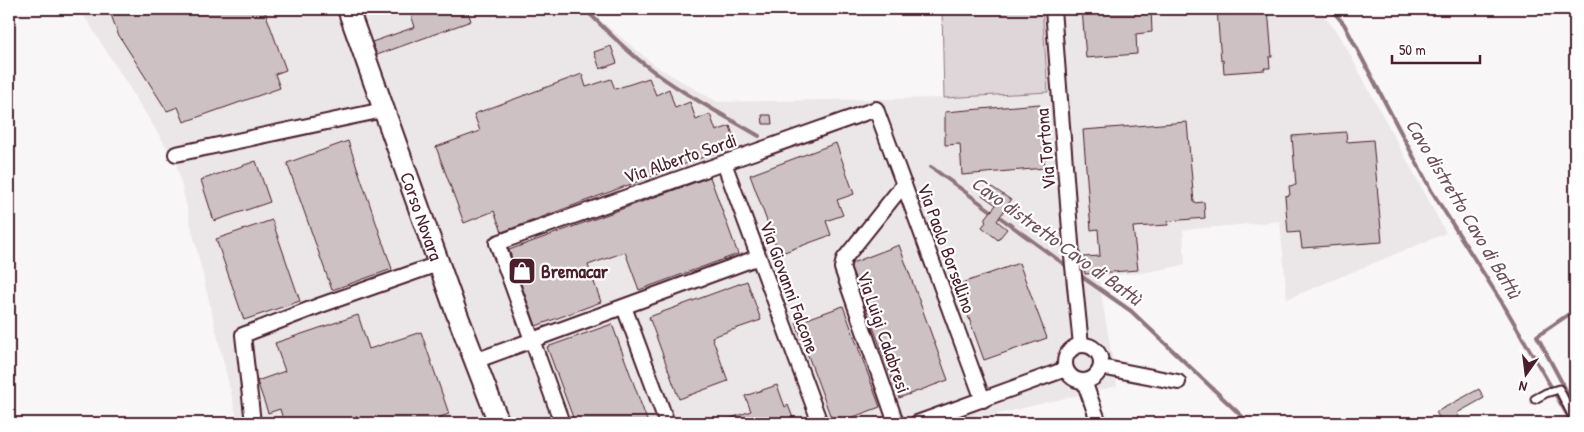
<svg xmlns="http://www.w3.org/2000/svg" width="1584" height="432" font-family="'Patrick Hand',sans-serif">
<rect width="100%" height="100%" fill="#f8f6f7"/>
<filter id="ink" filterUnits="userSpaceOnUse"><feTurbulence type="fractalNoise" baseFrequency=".02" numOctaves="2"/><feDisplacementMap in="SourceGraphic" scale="10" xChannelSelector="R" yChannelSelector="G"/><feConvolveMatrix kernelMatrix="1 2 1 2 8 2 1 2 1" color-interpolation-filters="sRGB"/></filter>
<g filter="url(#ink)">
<!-- built -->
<path fill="#ebe6e8" d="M80,9H592L601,21L657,67L717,102L944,98L1048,92L1042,9H1319L1341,38L1446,233L1287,299L1280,221L1183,230L1185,265L1141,273L1098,276L1117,386L959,423H236V414L176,162Z"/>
<!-- green -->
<path fill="#ded6d9" stroke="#947a82" d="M942,9H1042L1048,92L944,98Z"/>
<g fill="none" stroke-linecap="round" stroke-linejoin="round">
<!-- stream -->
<path stroke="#8f747b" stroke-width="4" d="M585,9C604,28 623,48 644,64C679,92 720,113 759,136
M1331,9L1344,24L1431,190L1506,309L1572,423
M931,167L1068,267
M1078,274L1131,311L1249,423
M1575,310L1537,336L1575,407"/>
</g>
<!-- building -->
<path fill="#cdc1c4" stroke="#4a1f2b" d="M109,9H264L286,70L275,74L280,88L184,122L178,107L167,111L118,34Z
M409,9H467L471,21L377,55L372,42L415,27Z
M1082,9H1151L1152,32L1136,34L1137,54L1086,58Z
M1217,9H1268L1272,57H1269L1270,68H1264L1265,70L1224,73L1223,60L1221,61Z
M611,46L617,63L600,69L594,52Z
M582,74L586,87L611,79L615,89L649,78L656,95L669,89L675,108L690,102L696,120L710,114L716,131L730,126L736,145L502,232L494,211L464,223L436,147L480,131L474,114Z
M1039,104L1045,168L962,175L960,144L945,145V112Z
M762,115H771L772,124H763Z
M1187,122L1194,203L1204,202L1205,218L1168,221V225L1133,227L1138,270L1085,274L1083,257L1100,256L1098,229L1091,230L1083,130Z
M1346,132L1347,142L1373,140L1382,242L1302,248L1300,232L1288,233L1285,196L1290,195L1289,186L1296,185L1292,136Z
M348,141L392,269L332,290L287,163Z
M836,143L854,194L837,200L843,215L826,221L831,235L779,254L750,175Z
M256,161L270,202L214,221L201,180Z
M710,177L738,254L639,290L625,252L588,265L601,302L536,326L509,250Z
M989,185L1011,200L997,221L1007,229L998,240L982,227L986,222L984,220L996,205L982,195Z
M272,220L300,301L244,320L216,239Z
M899,245L948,380L899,398L851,267L852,263Z
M1019,263L1047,338L984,360L957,285Z
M747,281L761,320L712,337L728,381L679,399L649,317Z
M843,306L880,407L837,423H833L796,323Z
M358,315L369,349L421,332L449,414L440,417L442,423H284L280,409L268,413L257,381L285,371L275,343Z
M612,324L648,423H575L547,347Z
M777,385L785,407L788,405L795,423H720V422L751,411L745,396Z
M1479,389L1484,398L1457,413L1462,423H1442L1436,412Z"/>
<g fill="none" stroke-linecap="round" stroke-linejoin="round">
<defs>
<path id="service" d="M1535,399L1546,393L1559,389L1575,421"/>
<path id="minor" d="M1053,9L1072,256L1081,345
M176,154L383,110
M724,163L820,423
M624,307L667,423
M1065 363a18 18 0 1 1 36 0a18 18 0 1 1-36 0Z
M475,361L759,257
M1101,367L1178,382
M1084,381L1099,423
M253,423L243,335L321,305L438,264
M562,423L497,243L876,109L983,400
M896,423L842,268L844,259L904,184
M917,423L1066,369"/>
<g id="secondary">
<path id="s1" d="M348,9L455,309L499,423"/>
</g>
</defs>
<!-- service casing -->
<use href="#service" stroke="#4a1f2b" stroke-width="11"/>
<!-- minor casing -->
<use href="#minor" stroke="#4a1f2b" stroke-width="18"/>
<!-- secondary casing -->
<use href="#secondary" stroke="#4a1f2b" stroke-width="24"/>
<!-- service -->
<use href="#service" stroke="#fff" stroke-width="7"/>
<!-- minor -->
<use href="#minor" stroke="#fff" stroke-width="14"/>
<!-- secondary -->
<use href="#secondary" stroke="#fff" stroke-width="20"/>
</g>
</g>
<!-- icons -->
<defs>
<symbol id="shop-square" viewBox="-11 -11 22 22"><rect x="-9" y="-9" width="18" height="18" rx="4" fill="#4a1f2b" stroke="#fff"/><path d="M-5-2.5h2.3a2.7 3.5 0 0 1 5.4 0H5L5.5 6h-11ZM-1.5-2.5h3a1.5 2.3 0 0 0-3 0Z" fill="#fff"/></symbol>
</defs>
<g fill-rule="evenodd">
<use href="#shop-square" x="506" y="255" width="32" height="32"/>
</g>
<g text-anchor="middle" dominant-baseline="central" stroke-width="4.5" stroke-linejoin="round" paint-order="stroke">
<!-- street labels -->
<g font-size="19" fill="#4a1f2b" stroke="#fff">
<text transform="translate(1045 149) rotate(-95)">Via Tortona</text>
<text transform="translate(680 158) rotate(-19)">Via Alberto Sordi</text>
<text stroke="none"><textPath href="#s1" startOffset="220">Corso Novara</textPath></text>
<text transform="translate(947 248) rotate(70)">Via Paolo Borsellino</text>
<text transform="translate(790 287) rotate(70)">Via Giovanni Falcone</text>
<text transform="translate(884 332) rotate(71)">Via Luigi Calabresi</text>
</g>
<!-- poi labels -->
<g font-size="19" font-weight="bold" fill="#4a1f2b" stroke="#fff" text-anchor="start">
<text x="541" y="271">Bremacar</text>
</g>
<!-- water labels -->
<g font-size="20" font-style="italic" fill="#72515a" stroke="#fff">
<text transform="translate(1464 208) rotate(59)">Cavo distretto Cavo di Battù</text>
<text transform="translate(1057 240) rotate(36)">Cavo distretto Cavo di Battù</text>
</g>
</g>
<!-- margin -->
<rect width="1584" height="432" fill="none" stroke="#fff" stroke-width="30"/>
<rect x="15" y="15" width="1554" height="402" fill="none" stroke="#4a1f2b" stroke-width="2" filter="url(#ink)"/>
<!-- north arrow -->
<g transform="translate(1526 374) rotate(194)" stroke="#ffffff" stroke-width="4" paint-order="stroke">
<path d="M0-4L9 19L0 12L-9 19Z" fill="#4a1f2b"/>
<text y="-8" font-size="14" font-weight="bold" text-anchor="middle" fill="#4a1f2b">N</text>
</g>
<!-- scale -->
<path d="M1392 55v8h88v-8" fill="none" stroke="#4a1f2b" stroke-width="2.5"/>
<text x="1399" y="55" font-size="15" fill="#4a1f2b" stroke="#ffffff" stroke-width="4" paint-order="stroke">50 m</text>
</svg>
